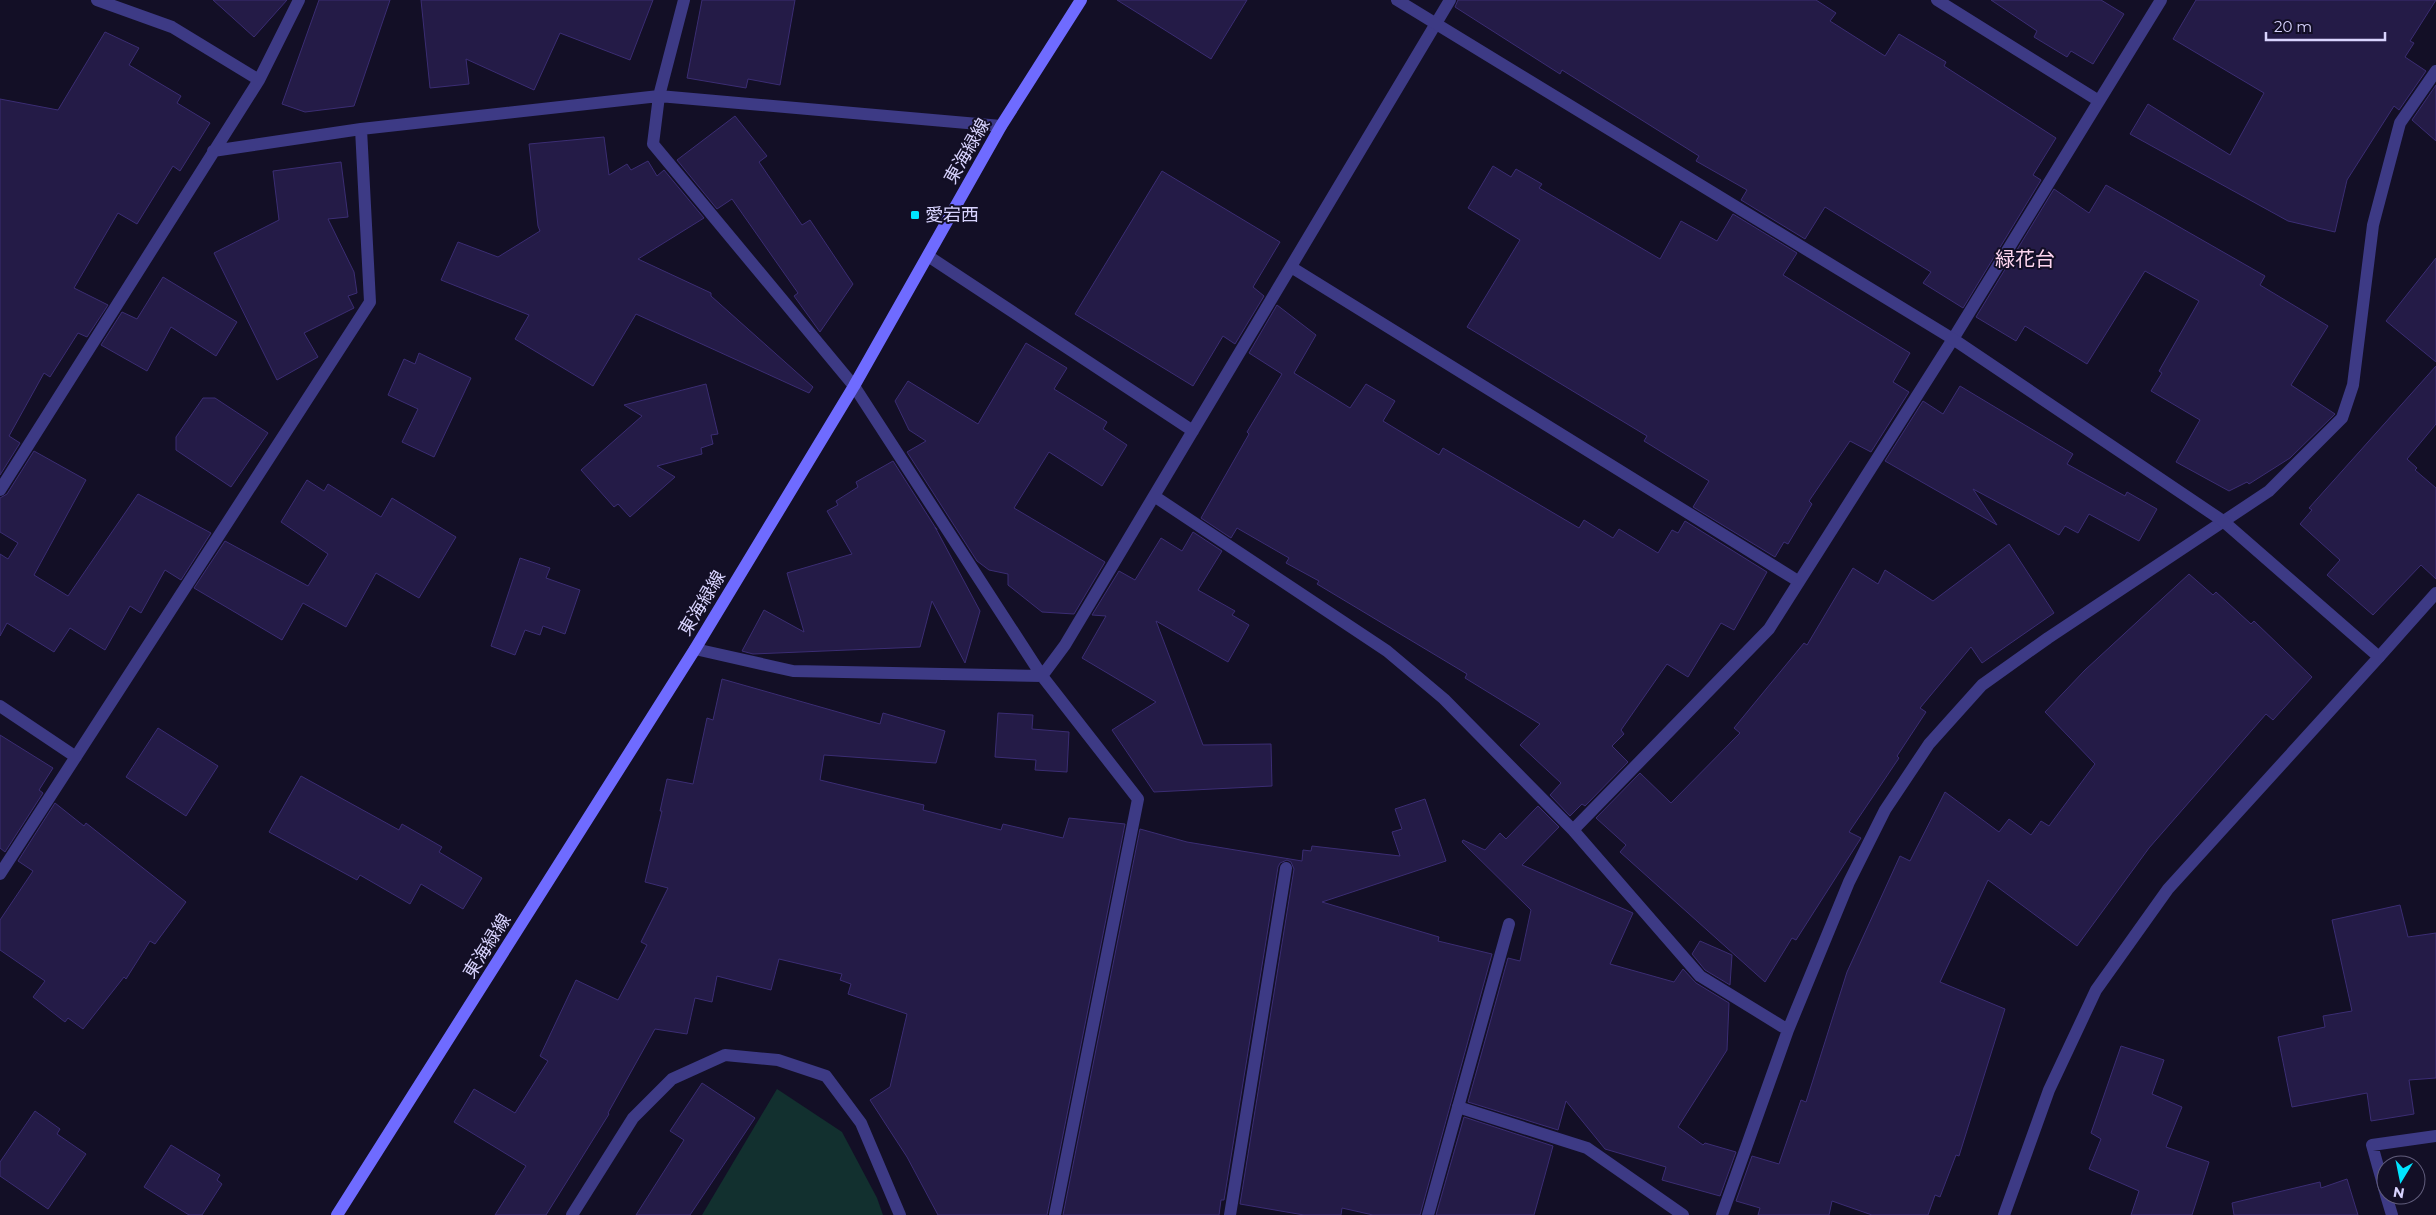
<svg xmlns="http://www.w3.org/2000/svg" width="2436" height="1215" font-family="Montserrat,'Noto Sans JP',sans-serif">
<rect width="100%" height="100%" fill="#130f26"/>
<!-- green -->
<path fill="#12302f" d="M777,1089L842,1132L877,1198L883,1215H702Z"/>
<!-- building -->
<path fill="#241b47" stroke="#3b2d73" d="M213,0H287L254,37Z
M319,0H390L354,106L305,112L282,104Z
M421,0H653L630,60L560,33L534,90L466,59L469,84L430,88Z
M702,0H795L780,85L748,79L746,88L687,78Z
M1117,0H1247L1211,59Z
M1458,0H1816L1836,13L1830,21L1885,56L1899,34L1946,62L1944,66L2056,138L2033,175L2041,180L1963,308L1923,283L1931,272L1825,207L1805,239L1741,200L1747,190L1696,161L1699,156L1562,70L1560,74L1455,7Z
M1991,0H2101L2124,14L2093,64L2071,51L2067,57L2034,37L2037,31Z
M2196,0H2436L2410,41L2414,43L2405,57L2426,71L2399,110L2394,106L2347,180L2335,232L2288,221L2130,134L2148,104L2230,155L2264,93L2173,39Z
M105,32L139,48L129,65L181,96L177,103L210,123L180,171L173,166L137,224L118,213L74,288L108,305L87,337L78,333L50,377L44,373L9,436L20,443L0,475V99L58,110Z
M2436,85V141L2412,120Z
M735,116L767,156L759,162L802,225L810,220L853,284L820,332L794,296L798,293L732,199L717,209L677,160Z
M604,137L609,175L627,164L631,170L648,161L657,176L664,170L704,218L638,259L711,293V296L813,387L809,393L636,314L593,386L515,339L529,315L441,280L458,242L498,257L540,231L538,226L529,144Z
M341,162L348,217L328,219L354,272L357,293L348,296L354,308L304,333L318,357L277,380L214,253L279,220L273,171Z
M1493,166L1511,177L1516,169L1542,184L1539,188L1660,259L1681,221L1717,241L1733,214L1797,253L1783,275L1910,353L1893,382L1909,392L1871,452L1850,441L1809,501L1812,504L1788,544L1784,542L1775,557L1693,507L1709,481L1644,441L1647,436L1467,327L1520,240L1468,208Z
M1162,171L1280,242L1253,287L1264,296L1235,344L1223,336L1193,386L1075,314Z
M2106,185L2265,276L2260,285L2328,326L2291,385L2335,414L2290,458L2249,484L2247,482L2229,491L2176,462L2200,420L2151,391L2162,373L2159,371L2199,301L2145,271L2087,364L2025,326L2016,341L1976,317L2054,189L2089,213Z
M2436,258V362L2386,321Z
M163,277L237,322L216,356L171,327L147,371L101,345L122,312L137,319Z
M1277,305L1316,335L1294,373L1350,408L1366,384L1395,401L1383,421L1439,455L1443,448L1579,528L1584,520L1613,538L1619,529L1658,553L1672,530L1678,533L1685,521L1767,572L1734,630L1721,623L1688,677L1667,664L1621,730L1624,734L1612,746L1628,762L1585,806L1582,804L1570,816L1550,795L1561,783L1520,745L1540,724L1465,678L1467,674L1317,584L1319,581L1286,563L1289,558L1237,528L1231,538L1201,518L1249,434L1247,432L1282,374L1249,353Z
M1026,343L1067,368L1054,389L1107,422L1103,429L1127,445L1102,486L1049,452L1014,508L1105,562L1074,614L1042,612L1008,585V574L989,570L977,561L907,452L926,441L909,430L895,401L908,381L978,424Z
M419,353L471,378L434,457L402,442L418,409L388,395L404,359L415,364Z
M2436,366V424L2407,459L2417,468L2415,470L2436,488V579L2421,565L2373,615L2327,575L2340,560L2300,524L2312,510L2309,508Z
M706,384L718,434L711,435L713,444L701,448L702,454L657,466L675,477L630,517L618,504L614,507L581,470L642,416L624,405Z
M1960,386L2073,454L2067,464L2125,496L2127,492L2157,509L2139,541L2089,514L2078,533L2065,526L2059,535L1973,489L1997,525L1885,461L1923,401L1943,414Z
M203,398H215L268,433L231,487L176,450V437Z
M34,451L86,480L34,575L68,596L138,494L211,533L181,580L165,570L141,613L130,606L105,650L70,628L54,652L7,623L0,636V554L8,559L18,543L0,532V498L7,494Z
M893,461L937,530L935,527L980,611L965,663L932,601L920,647L753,654L742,651L764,610L804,632L787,573L852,554L827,511L838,505L836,501L858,487L856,482Z
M307,480L324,491L328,484L381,517L392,498L456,537L419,598L376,573L346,627L303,603L282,640L194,588L225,541L308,586L328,554L281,522Z
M1193,532L1222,551L1198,590L1235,611L1232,615L1249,625L1228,662L1156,621L1203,745L1271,744L1272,786L1154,792L1112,730L1156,702L1082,658L1106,616L1092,615L1119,571L1135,580L1161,538L1182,551Z
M2009,544L2054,613L1982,663L1971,647L1920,708L1926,712L1897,756L1899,758L1849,832L1861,838L1796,940L1792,938L1765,982L1620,852L1626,845L1596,818L1640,773L1671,803L1740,733L1734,728L1804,643L1807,645L1853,568L1878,584L1885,570L1933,601Z
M520,558L550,568L546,578L580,590L565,634L543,626L540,635L525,630L515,655L491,646Z
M2189,574L2213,595L2216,592L2251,624L2254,621L2312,677L2273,720L2266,714L2149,848L2077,946L1988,880L1940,982L2005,1009L1959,1156L1956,1155L1940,1197L1935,1195L1928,1215H1872L1832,1201L1829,1215H1758L1760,1208L1736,1201L1752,1156L1779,1164L1801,1100L1806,1102L1847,972L1900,856L1910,861L1945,792L1999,832L2009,819L2031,835L2041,821L2049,826L2095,764L2045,712L2085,670Z
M722,679L880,724L883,713L945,731L936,763L824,755L820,780L924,805L923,810L1001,830L1003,824L1063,838L1069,818L1125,824L1047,1215H938L907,1157L870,1100L890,1087L907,1014L848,994L851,984L840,980L842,974L779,959L771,990L717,976L712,1002L695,998L687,1034L655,1029L608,1113L609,1114L546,1215H495L526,1166L454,1122L474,1089L515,1113L548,1061L540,1056L576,980L618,1000L647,945L641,942L668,888L645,882L662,811H660L667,779L693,784L707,718L713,720Z
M998,713L1033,715L1032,729L1069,732L1067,772L1035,770L1036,760L995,757Z
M158,728L218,766L186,816L126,777Z
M0,735L53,768L39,790L43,793L5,852L0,848Z
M301,776L399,830L402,824L442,847L439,852L482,878L463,909L421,884L410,904L360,875L357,880L269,832Z
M1425,799L1446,861L1322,902L1439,937L1438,941L1492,954L1420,1215H1373L1342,1208L1341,1215H1304L1240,1204L1294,869L1291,862L1287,860L1280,863L1278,867L1224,1200H1221L1219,1215H1063L1140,829L1187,842L1302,861L1303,850L1311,851L1312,846L1400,856L1392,832L1402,829L1395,809Z
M55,803L84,826L86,823L186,902L155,944L150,941L126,979L124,977L83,1029L68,1018L65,1022L33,997L45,981L0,950V920L33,871L18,861Z
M1538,806L1559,827L1522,865L1633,913L1610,964L1674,982L1683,969L1696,983L1729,1003L1727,1050L1678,1127L1703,1145L1705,1143L1736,1152L1720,1196L1662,1180L1666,1167L1605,1149L1566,1101L1558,1130L1468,1102L1508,958L1520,961L1531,910L1462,842L1463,840L1485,850L1500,833L1506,839Z
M2400,905L2408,937L2436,933V1078L2409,1080L2414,1114L2371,1121L2367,1093L2292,1107L2278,1037L2325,1027L2323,1016L2352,1011L2332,920Z
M1700,941L1732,955L1730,985L1705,970L1692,954Z
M2121,1046L2164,1060L2152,1094L2182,1107L2166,1147L2209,1162L2192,1215H2131L2139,1191L2089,1169L2101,1139L2091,1133Z
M702,1083L755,1118L690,1215H636L684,1140L670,1131Z
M35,1111L60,1129L57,1134L86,1154L48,1209L0,1176V1162Z
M1464,1117L1553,1146L1534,1215H1436Z
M171,1145L220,1175L217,1180L222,1184L202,1215H189L144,1187Z
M2347,1179L2358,1215H2234L2232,1203L2320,1182L2321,1188Z"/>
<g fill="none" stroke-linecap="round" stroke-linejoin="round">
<!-- service -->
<path stroke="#3d3a85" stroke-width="12" d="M1458,1107L1587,1148L1683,1215
M1230,1215L1286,868"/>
<!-- minor -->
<path stroke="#3d3a85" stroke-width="12" d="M97,0L172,27L259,80
M684,0L659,96L653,144L854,386L1042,676L1138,799L1055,1215
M1937,0L2099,101
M213,151L361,129L659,96L1001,126
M928,256L1193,431
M1291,267L1798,581
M0,490L259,80L299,0
M1154,496L1387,651L1444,699L1573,830L1700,976L1788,1030
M695,649L793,671L1042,676L1065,645L1450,0
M2379,657L2436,593
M0,706L76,757
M1573,830L1769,629L1953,339L2161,0
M0,874L370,302L361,129
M2386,1195L2372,1145L2436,1136
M2386,1195L2392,1215
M572,1215L633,1118L672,1079L725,1055L778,1060L826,1076L861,1123L900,1215
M1428,1215L1509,924
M1722,1215L1788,1030L1849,882L1885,810L1929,744L1982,685L2048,638L2269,491L2342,418L2353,385L2373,225L2400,123L2436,71"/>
<!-- tertiary -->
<path stroke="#3d3a85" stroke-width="12" d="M1397,0L1953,339L2223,521L2379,657L2168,889L2096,990L2049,1090L2004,1215"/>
<!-- secondary -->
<path stroke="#6f6bff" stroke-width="12" d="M337,1215L695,649L854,386L1001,126L1081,0"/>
</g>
<!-- markers -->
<rect fill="#00e5ff" stroke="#130f26" stroke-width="2" x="910" y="210" width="10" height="10" rx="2.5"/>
<g text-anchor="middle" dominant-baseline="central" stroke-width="4" stroke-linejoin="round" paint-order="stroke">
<!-- street labels -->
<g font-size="18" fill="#d9d4ff" stroke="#130f26">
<text transform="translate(967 151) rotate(-60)">東海緑線</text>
<text transform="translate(702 603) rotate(-59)">東海緑線</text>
<text transform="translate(487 946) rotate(-58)">東海緑線</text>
</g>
<!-- poi labels -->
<g font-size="18" fill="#d9d4ff" stroke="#130f26" text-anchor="start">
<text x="925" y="215">愛宕西</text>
</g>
<!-- quarter labels -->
<g font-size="20" fill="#ffd6f0" stroke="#130f26">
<text x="2025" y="259">緑花台</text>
</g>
</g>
<!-- north arrow -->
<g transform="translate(2401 1180) rotate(190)"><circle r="24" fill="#130f26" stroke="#625e7d"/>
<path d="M0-4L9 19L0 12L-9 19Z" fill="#00e5ff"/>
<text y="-8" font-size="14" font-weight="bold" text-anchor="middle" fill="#d9d4ff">N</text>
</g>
<!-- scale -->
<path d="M2266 32v8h119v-8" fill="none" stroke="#d9d4ff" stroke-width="2.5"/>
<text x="2274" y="32" font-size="15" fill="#d9d4ff" stroke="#130f26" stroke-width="4" paint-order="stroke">20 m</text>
</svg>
